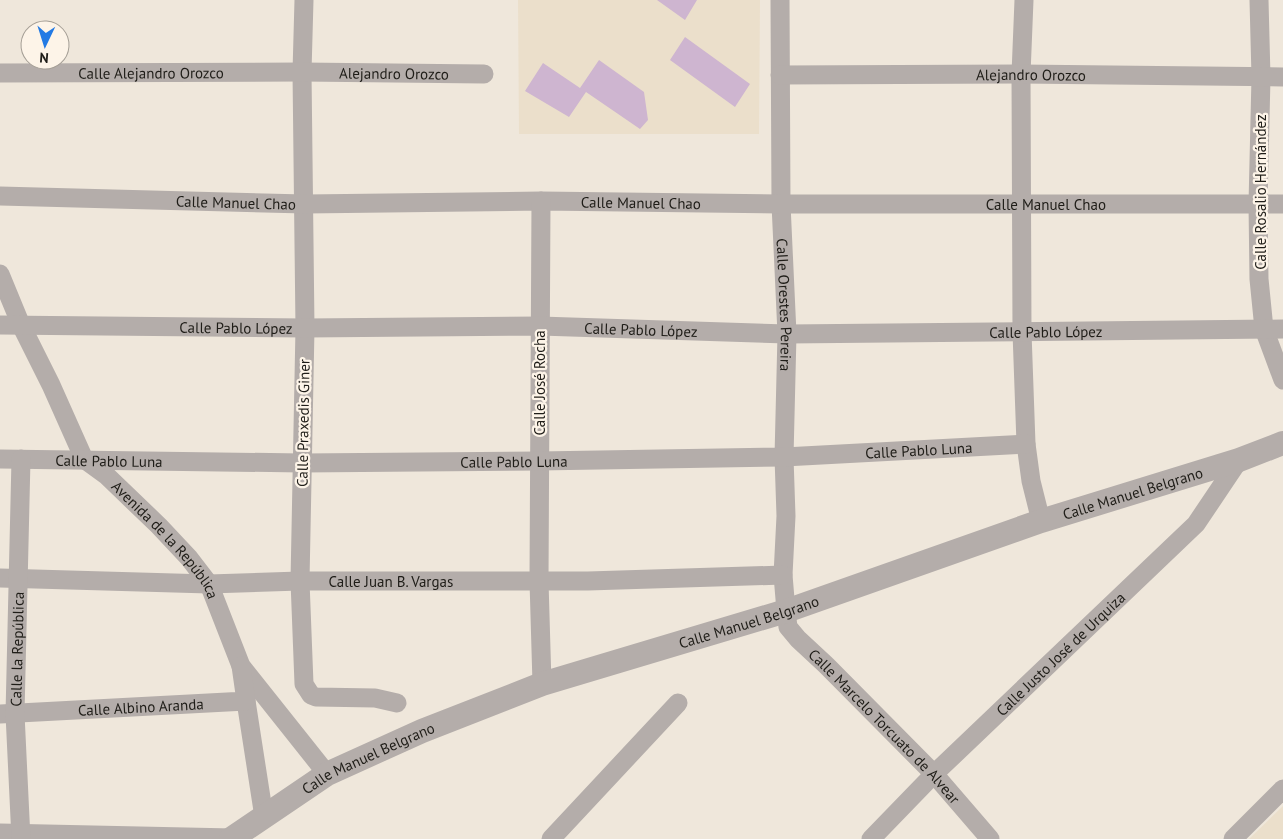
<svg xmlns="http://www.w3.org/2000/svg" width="1283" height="839" font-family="'PT Sans',sans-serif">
<rect width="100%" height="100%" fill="#efe7db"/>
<!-- built -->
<path fill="#ebdfcb" d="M518,0H760L759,134H519Z
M1283,806V839H1249Z"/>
<!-- building -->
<path fill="#ceb5d0" d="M657,0H697L685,20Z
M685,37L750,84L735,107L670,60Z
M599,60L644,92L648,120L640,129L586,92L569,117L525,91L543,63L580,88Z"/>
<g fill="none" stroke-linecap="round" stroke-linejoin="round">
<!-- minor -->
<g stroke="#b4adaa" stroke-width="19">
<path d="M304,0L302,72L305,328L300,581L304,684L311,695L316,697L375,698L397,703"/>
<path id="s1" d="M780,0L781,204L787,334L784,457L786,516L783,575L786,611L788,627L798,639L826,665L934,774L990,839"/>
<path d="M1024,0L1021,74L1022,332L1026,444L1031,481L1041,521"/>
<path d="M1259,0L1261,77L1258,204L1259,279L1264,329L1283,380"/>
<path id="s2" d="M0,73L302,72L484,74"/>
<path id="s3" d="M780,75L1021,74L1283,77"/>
<path id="s4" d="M0,196L305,204L541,201L781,204H1283"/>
<path d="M541,201L539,581L542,684"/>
<path id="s5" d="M0,274L21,325L51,385L84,459L106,475L159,526L189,558L209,584L241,666L327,774"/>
<path id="s6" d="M0,325L305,328L540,326L787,334L1283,329"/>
<path id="s7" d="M0,459L302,463L539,461L784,457L1026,444"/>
<path id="s8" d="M0,578L209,584L300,581H588L783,575"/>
<path d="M246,701L264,817"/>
<path id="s9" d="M0,714L246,701L241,666"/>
<path d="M0,833L233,838"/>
<path id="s10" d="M21,839L15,714L21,459"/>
<path d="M551,839L678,703"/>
<path id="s11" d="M871,839L934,774L1196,524L1239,460"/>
<path d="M1233,839L1283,789"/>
</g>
<!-- tertiary -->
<path stroke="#b4adaa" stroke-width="24" id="s12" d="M231,839L327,774L422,731L542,684L786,611L1041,521L1239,460L1283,443"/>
</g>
<g text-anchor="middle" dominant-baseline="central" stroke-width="4.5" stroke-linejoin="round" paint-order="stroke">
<!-- street labels -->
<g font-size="15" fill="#1f1d18" stroke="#fdf4e8">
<text stroke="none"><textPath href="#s2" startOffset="151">Calle Alejandro Orozco</textPath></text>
<text stroke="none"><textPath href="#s2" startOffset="394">Alejandro Orozco</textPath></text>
<text stroke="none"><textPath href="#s3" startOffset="251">Alejandro Orozco</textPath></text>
<text transform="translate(1260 192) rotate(-90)">Calle Rosalio Hernández</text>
<text stroke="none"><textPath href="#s4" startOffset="236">Calle Manuel Chao</textPath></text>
<text stroke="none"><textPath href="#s4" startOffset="641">Calle Manuel Chao</textPath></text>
<text stroke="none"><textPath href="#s4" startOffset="1046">Calle Manuel Chao</textPath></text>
<text stroke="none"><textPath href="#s1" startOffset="305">Calle Orestes Pereira</textPath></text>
<text stroke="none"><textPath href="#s6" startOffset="236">Calle Pablo López</textPath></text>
<text stroke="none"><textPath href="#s6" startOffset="641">Calle Pablo López</textPath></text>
<text stroke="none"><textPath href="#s6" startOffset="1046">Calle Pablo López</textPath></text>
<text transform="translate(539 383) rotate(-90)">Calle José Rocha</text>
<text transform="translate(303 423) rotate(-89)">Calle Praxedis Giner</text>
<text stroke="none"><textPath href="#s7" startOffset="919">Calle Pablo Luna</textPath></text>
<text stroke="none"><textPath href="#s7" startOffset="109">Calle Pablo Luna</textPath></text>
<text stroke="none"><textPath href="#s7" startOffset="514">Calle Pablo Luna</textPath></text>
<text stroke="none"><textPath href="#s12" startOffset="970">Calle Manuel Belgrano</textPath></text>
<text stroke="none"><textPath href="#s5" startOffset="319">Avenida de la República</textPath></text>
<text stroke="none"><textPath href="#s8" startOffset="391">Calle Juan B. Vargas</textPath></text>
<text stroke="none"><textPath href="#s12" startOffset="565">Calle Manuel Belgrano</textPath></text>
<text stroke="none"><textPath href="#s10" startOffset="190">Calle la República</textPath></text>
<text stroke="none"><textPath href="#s11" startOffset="265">Calle Justo José de Urquiza</textPath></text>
<text stroke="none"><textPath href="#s9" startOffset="141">Calle Albino Aranda</textPath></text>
<text stroke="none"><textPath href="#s1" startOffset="766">Calle Marcelo Torcuato de Alvear</textPath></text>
<text stroke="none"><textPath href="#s12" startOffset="160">Calle Manuel Belgrano</textPath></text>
</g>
</g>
<!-- north arrow -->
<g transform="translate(45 45) rotate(184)"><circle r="24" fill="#fdf4e8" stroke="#a49e95"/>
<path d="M0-4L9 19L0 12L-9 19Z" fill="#237ae4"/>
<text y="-8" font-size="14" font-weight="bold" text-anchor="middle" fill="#1f1d18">N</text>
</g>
</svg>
